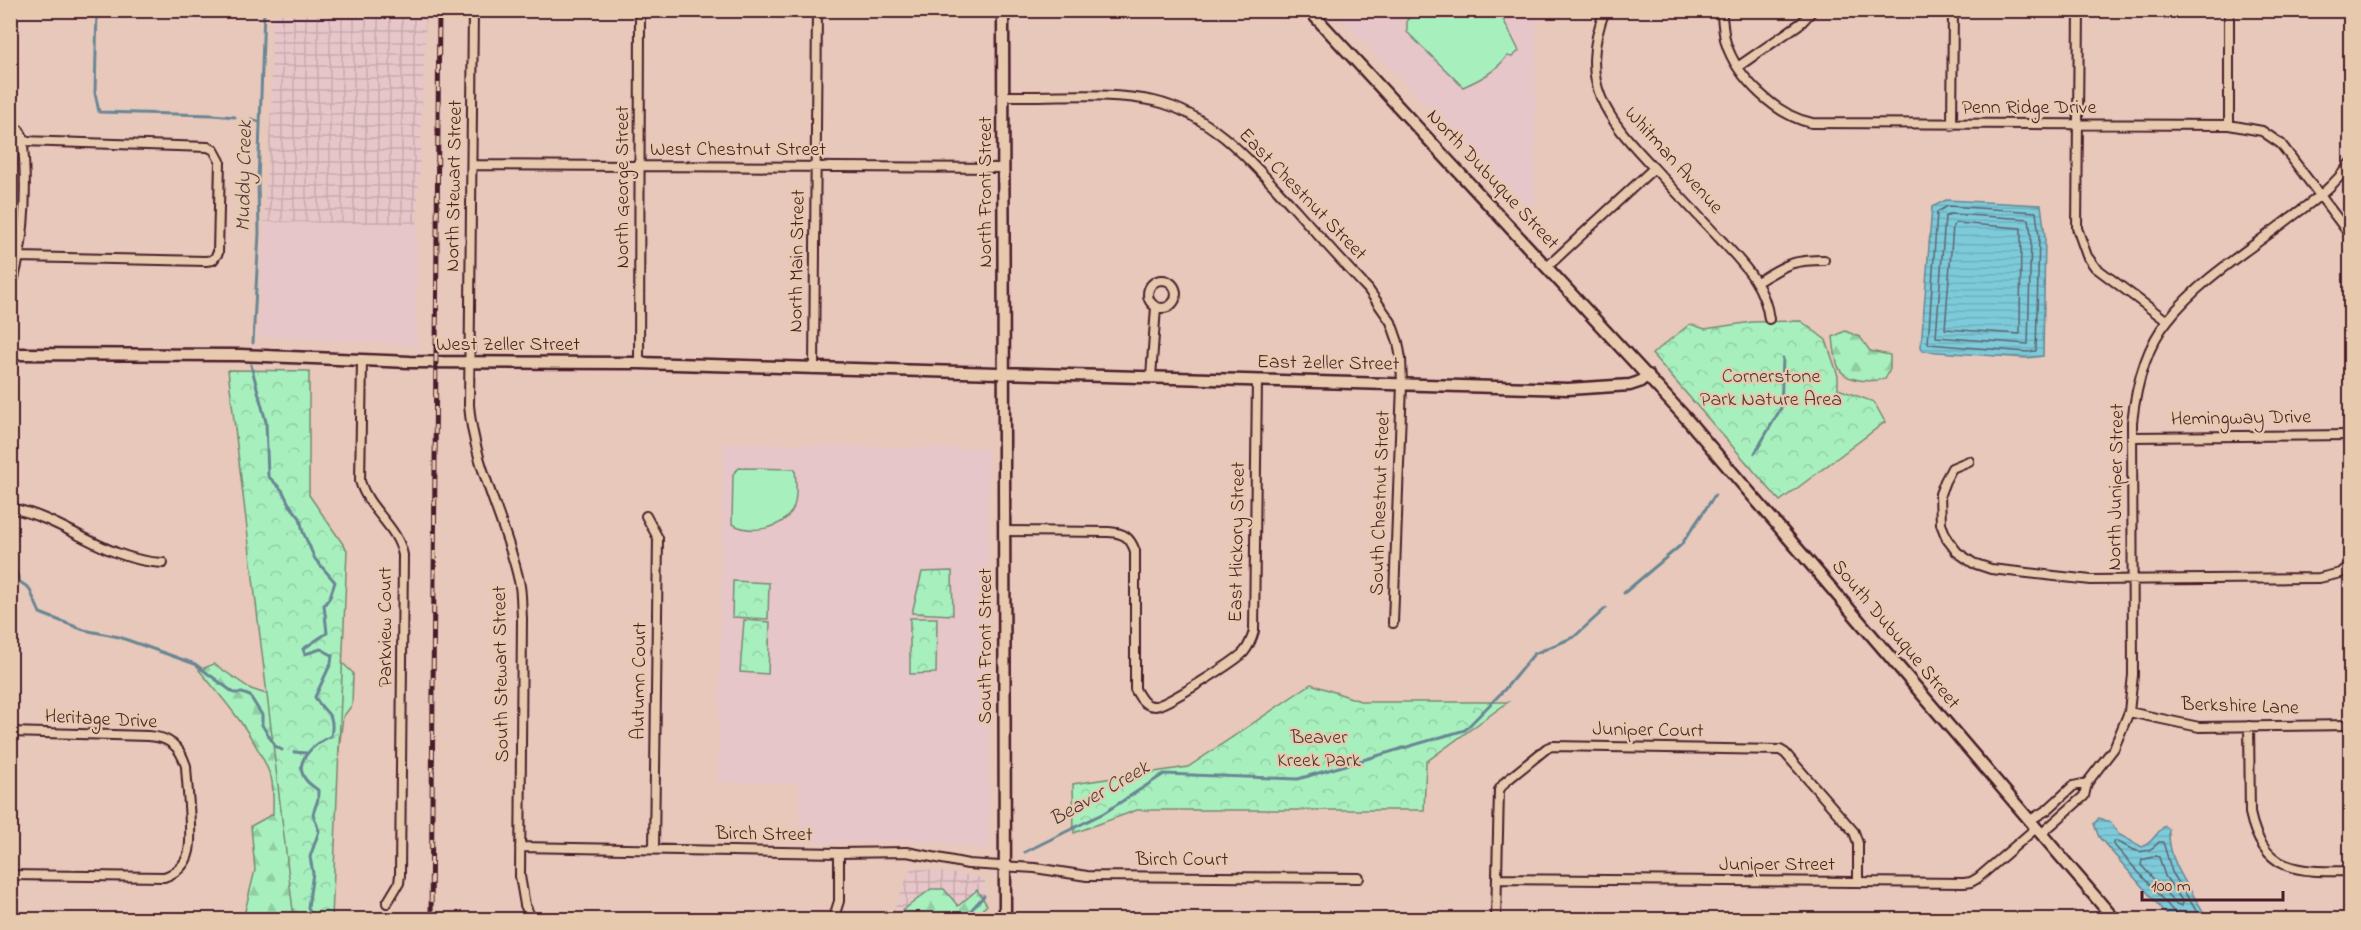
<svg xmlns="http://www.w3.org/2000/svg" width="2361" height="930" font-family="'Indie Flower',sans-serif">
<defs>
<pattern id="industrial-grid" width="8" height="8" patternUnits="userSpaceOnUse" patternTransform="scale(1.5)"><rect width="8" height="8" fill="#e7c6c9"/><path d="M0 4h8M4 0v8" fill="none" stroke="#c8aaad"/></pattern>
<pattern id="forest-firs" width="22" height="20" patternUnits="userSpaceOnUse" patternTransform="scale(1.5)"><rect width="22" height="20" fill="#a7f0be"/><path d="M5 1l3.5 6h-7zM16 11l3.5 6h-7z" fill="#91cda3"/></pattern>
<pattern id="park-crowns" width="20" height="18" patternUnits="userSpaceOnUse" patternTransform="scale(1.5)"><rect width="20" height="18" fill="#a7f0be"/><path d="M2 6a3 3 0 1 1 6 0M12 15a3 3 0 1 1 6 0" fill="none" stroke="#91cda3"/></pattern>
<pattern id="water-rules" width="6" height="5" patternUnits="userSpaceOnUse" patternTransform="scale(1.5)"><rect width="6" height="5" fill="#7dcbda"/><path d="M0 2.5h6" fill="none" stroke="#6eaebb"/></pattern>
</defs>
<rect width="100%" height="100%" fill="#e7c8ba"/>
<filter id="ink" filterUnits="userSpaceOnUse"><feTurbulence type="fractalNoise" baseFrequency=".0167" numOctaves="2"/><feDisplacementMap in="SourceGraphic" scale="12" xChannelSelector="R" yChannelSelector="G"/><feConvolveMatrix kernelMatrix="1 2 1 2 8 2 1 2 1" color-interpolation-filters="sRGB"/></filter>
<g filter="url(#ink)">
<!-- built -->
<path fill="#e7c6c9" d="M1333,11H1537L1534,213Z
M264,222L417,224V345L257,336Z
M724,443L988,449L989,850L940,842H800L799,784L718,782Z"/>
<!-- industrial -->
<path fill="url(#industrial-grid)" d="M272,11H426L417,224L264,222L271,107Z
M911,868L985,878V919L890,920Z"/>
<!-- forest -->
<path fill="url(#forest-firs)" stroke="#788874" stroke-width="1.5" d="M1845,331L1860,337L1870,351L1890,355V369L1885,379C1870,382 1845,383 1838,366C1835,358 1834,346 1833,337Z
M330,651L353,673L352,705L343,717L332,804L326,919H253L245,911L255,870L251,826L273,814C273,803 274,788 271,777C256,737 226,702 199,670L214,664L251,689L281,699Z
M931,889H944L958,906L977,890L987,905L972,919H894V917Z"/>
<!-- park -->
<path fill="url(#park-crowns)" stroke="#788874" stroke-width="1.5" d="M1801,321L1826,340L1838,376V389L1874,402L1885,422L1780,501L1652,354L1690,324L1705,329L1752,322Z
M228,370L309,371V495L347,550L332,919H294Z
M952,571L953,615L912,613L922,572Z
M733,581L769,583L768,619L732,617Z
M910,618H937L936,673L910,674Z
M744,620L770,622L768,674L740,672Z
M1311,684L1363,702H1508L1426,762L1424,810H1137L1074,833L1073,784L1188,767Z"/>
<!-- garden -->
<path fill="#a7f0be" stroke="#788874" stroke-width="1.5" d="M1418,10L1499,11L1519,51L1512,57L1507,56C1495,72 1481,79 1463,87L1407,32V20Z
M739,468L795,469C796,482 798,500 792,511C780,530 751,534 732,524L733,474Z"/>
<!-- water -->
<path fill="url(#water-rules)" stroke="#698694" stroke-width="1.5" d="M1946,200L2041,205L2045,236L2043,356L2027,358L1923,351L1921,347L1932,207Z
M2099,818L2111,823L2118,834L2142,847C2154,842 2156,832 2165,826L2169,829C2167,861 2189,886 2204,913L2202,919H2174L2166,914L2099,837L2094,824Z"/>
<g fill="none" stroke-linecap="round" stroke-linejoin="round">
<!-- shore -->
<path stroke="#5e6471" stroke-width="1.5" d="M1948,206L2036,212L2039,236L2036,351L2027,352L1928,344L1937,212Z
M1950,214L2029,219L2031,237L2028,344L1936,337L1945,217Z
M1956,223L2021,228L2020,334L1945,329L1953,226Z
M2156,856L2159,857L2165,876L2183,902L2182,906L2176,904L2141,865L2142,860Z
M2177,920L2175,913L2114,845V841H2117C2133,851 2145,858 2159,842H2163L2172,872L2197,912V920"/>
<!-- stream -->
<path stroke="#698694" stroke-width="3" d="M97,10L95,93L99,112L213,115L235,117
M251,119L260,122
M253,343L259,233L258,182L264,10
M251,365L266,422L268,476L282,490L289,504L300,518L303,532L315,559L335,582L330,597L324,605L327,633L303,649L305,654L321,649L332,655L331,663L315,697C324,715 336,711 331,736C316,743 291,761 306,780C309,784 314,787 318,790V799L313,814L319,831L310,857L313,873L308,907L310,913L317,920
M1755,453L1781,408L1783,358
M11,559L20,582L29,588L40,613L84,630L119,637L195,664L234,693H242L250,696L262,715V725L275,746L282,750
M1624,593L1681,545L1715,495
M294,752L306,753
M1025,852L1104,813L1164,774L1298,779L1465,730L1505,689L1534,654L1574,637L1606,608
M962,920L984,896"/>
<defs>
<path id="street" d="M473,10L469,405C474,467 506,521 519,581C522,593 521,606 522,618L520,876L525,905L532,920
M1605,10C1577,84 1606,117 1654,168C1677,193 1700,218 1723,242C1745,266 1765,286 1769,319
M1721,10C1723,21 1723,33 1726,43C1737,78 1777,116 1812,123L2229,125L2262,131L2281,144L2350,235
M2079,10L2077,228L2087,256L2095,267L2167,321
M1739,66L1801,23L1813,10
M1003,96C1050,97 1109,91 1154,101C1214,115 1254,165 1294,208C1318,235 1343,263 1368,289L1391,322L1398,342L1401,359L1402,384L1393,623
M1952,125L1953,10
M2229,125V10
M10,127L19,130L22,135C27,182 26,232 14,278
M472,165L1004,168
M19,257L206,261L213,260L218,253L220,161L214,150L208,147L22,141
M1548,266L1654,168
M1148 294a14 14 0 1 1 28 0a14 14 0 1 1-28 0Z
M1757,282C1786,265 1790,260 1824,260
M362,361L360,481C368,510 397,525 403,555L400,875L399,883L387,903
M639,363L640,10
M814,369L817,10
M1151,377L1156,307
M2132,437L2350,435
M1969,461L1952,468L1945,481L1940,494L1941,524L1947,539L1957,552L1973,563L1991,569L2091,580L2319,578L2341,573L2350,565
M10,508C67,519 103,560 163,563
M646,516L658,538L654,849
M1005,531L1109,532C1124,533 1130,537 1135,551V689C1140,698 1144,706 1155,706C1165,706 1236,661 1244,652C1249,646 1252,638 1254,631L1257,380
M2129,712L2199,727L2350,725
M2249,726L2250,813C2263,873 2298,872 2350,871
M10,732L148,736C169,737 180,746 186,766C187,788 193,832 189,851C186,865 176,873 164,877L10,875
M2030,820L2047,810L2073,786L2087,783
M2041,834L2084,796L2087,783L2114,748L2129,712L2133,675L2132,422C2136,387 2145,348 2168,320C2200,279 2249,250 2290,218C2312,202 2335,186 2350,163
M520,847L839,853L907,852L968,864L1035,868L1087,876L1359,878
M1497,879L1964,883L1971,882L1978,878L2036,828
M833,920L839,901V853
M1496,920L1499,790L1505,782L1547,748L1552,746L1780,750L1785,753L1854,832L1858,843V882"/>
<path id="secondary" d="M1003,10L1005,920
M1309,10L1685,417L2115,920
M10,354L240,355L410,362L639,363L1568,389L1630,385L1639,382L1648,375"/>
</defs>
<!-- street casing -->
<use href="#street" stroke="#4a1f2b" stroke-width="12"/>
<!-- secondary casing -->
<use href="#secondary" stroke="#4a1f2b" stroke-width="15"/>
<!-- street -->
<use href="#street" stroke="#e7caae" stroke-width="8"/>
<!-- secondary -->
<use href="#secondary" stroke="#e7caae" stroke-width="10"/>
<defs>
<path id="rail" d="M431,920L439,10"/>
</defs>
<!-- rail casing -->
<use href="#rail" stroke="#4a1f2b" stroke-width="5"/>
<!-- rail -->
<use href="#rail" stroke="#e7caae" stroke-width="3" stroke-dasharray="9" stroke-linecap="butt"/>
</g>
</g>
<g text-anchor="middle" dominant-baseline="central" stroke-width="4.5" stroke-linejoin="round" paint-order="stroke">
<!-- street labels -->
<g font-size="20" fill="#4a1f2b" stroke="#e7caae">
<text x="2029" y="108">Penn Ridge Drive</text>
<text x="738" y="150">West Chestnut Street</text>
<text transform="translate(1673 161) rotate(48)">Whitman Avenue</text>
<text transform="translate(1492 180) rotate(47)">North Dubuque Street</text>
<text transform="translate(455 186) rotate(-89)">North Stewart Street</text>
<text transform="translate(623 187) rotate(-90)">North George Street</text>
<text transform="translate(986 192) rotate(-90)">North Front Street</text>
<text transform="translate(1302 195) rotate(46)">East Chestnut Street</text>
<text transform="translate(798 261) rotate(-89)">North Main Street</text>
<text x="508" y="345">West Zeller Street</text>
<text transform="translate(1328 364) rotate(1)">East Zeller Street</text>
<text transform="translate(2241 419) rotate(-1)">Hemingway Drive</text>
<text transform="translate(2117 487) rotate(-89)">North Juniper Street</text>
<text transform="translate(1381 503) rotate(-88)">South Chestnut Street</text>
<text transform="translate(1238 542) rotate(-89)">East Hickory Street</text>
<text transform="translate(386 627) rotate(-90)">Parkview Court</text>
<text transform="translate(1895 635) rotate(50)">South Dubuque Street</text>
<text transform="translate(986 646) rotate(-90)">South Front Street</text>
<text transform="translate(502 674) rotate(-91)">South Stewart Street</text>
<text transform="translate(640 681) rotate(-89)">Autumn Court</text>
<text transform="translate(2240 707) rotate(2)">Berkshire Lane</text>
<text transform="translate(101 720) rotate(3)">Heritage Drive</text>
<text transform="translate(1648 731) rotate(1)">Juniper Court</text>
<text transform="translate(764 835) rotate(1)">Birch Street</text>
<text x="1182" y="860">Birch Court</text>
<text x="1777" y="865">Juniper Street</text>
</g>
<!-- park labels -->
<g font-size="20" fill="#53343a" stroke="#e7caae">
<text x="1771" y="377">Cornerstone<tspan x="1771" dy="23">Park Nature Area</tspan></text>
<text x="1319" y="738">Beaver<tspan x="1319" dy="23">Kreek Park</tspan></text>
</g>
<!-- water labels -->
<g font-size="21" font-style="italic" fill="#523945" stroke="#e7caae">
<text transform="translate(245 176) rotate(-89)">Muddy Creek</text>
<text transform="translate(1100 794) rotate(-30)">Beaver Creek</text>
</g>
</g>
<!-- margin -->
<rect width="2361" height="930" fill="none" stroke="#e7caae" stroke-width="36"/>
<rect x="18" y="18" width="2325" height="894" fill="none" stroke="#4a1f2b" stroke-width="2" filter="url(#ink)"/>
<!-- scale -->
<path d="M2142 891v9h141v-9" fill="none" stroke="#4a1f2b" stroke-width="3"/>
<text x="2151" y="891" font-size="18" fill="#4a1f2b" stroke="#e7caae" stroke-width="4.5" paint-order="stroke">100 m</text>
</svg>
